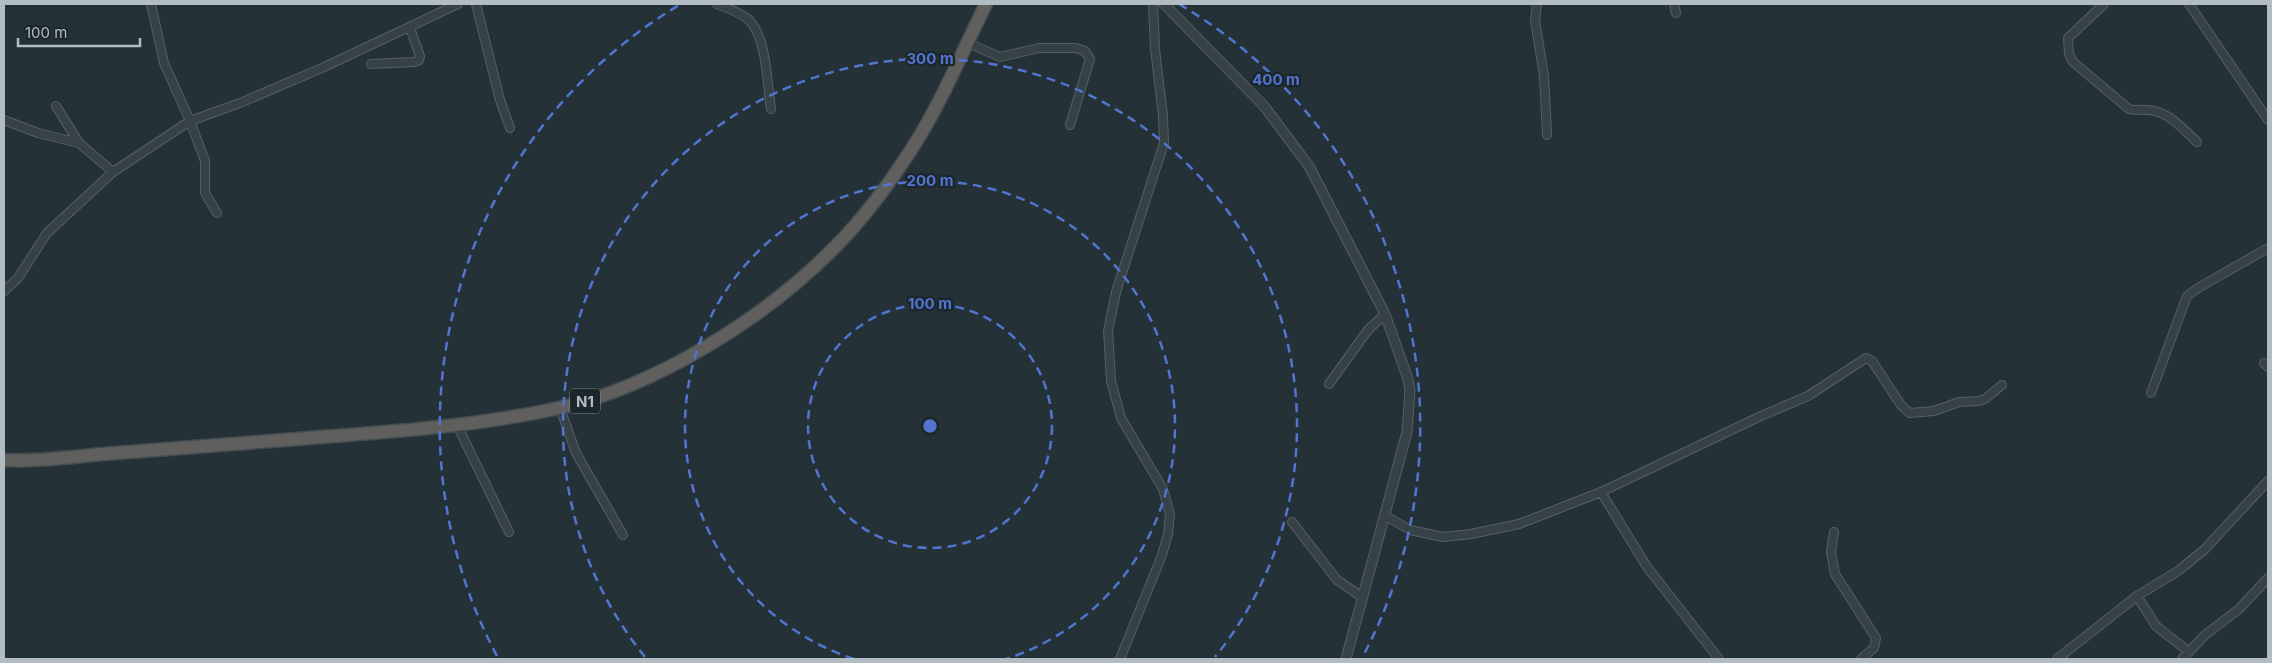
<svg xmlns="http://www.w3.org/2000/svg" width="2272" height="663" font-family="Inter,sans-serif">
<rect width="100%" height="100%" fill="#243136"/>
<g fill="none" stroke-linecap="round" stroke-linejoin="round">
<defs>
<path id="minor" d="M151,4L164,63L190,121L205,161V193L217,213
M476,4L500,100L510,128
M717,4C727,8 739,12 748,19C767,36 767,84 771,109
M1537,4L1535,20L1544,76L1547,135
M1674,4L1676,13
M2104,4L2068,38L2069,54L2073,62L2129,109C2136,111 2141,109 2148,110C2168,111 2183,129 2197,142
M2189,4L2268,120
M968,43L1000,57L1039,48H1076L1085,51L1090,59L1070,125
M371,64L415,62L419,60L420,56L410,28
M56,106L79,143
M4,120L38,133L79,143L113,172
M4,291L18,278L47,233L113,172L190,121L240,103L322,68L458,4
M2264,363L2268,367
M1329,384L1368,330L1385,314
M2151,393L2187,296L2198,288L2268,248
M560,408L576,453L623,535
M457,425L509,532
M1601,492L1647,567L1719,659
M1384,515L1410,530L1443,537L1471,534L1519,524L1601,492L1761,416L1808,396L1866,358L1872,361L1901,405L1910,413L1934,411L1959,402L1979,401L1985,399L2002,385
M1292,522L1337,580L1362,597
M1834,532L1831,552L1835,574L1876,638L1874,648L1861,659
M2137,596L2156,626L2188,651
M1120,659L1162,555L1168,534L1170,514L1163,489L1121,418L1111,381L1109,345L1108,331L1116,292L1164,143L1163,116L1155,49L1153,4
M2057,659L2137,596L2178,571L2204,550L2268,481
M2182,659L2205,635L2239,609L2268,578"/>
<path id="tertiary" d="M1164,4L1264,106L1309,166L1385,314L1408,379L1410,391L1407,432L1346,659"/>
<path id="trunk" d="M4,460C37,462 71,457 103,454C168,449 232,444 297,439C384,432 473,427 559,408C657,386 765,318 835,247C864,218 889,184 911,150C941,104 962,52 986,4"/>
</defs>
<!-- minor casing -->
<use href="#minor" stroke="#556064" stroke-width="10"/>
<!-- tertiary casing -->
<use href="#tertiary" stroke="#556064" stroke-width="11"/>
<!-- trunk casing -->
<use href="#trunk" stroke="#424d51" stroke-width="15"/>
<!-- minor -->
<use href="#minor" stroke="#374247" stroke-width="8"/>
<!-- tertiary -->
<use href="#tertiary" stroke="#374247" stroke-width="9"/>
<!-- trunk -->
<use href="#trunk" stroke="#605f5e" stroke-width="12"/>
</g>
<!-- distance rings -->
<g fill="none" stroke="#5175d1" stroke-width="2.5" stroke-dasharray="9 6">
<circle cx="930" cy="426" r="122"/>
<path d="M854 659A245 245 0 1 1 1006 659"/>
<path d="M645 657A367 367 0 1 1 1215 657"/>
<path d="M497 656A490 490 0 0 1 681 4M1179 4A490 490 0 0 1 1363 656"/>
</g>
<g text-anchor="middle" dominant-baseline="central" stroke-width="4.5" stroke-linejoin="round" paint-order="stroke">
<!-- shield labels -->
<rect fill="#1c272b" stroke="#859095" stroke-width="1" x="570" y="388.5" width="30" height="25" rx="4"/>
<g font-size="15" font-weight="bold" fill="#b2bdc3">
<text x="585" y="401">N1</text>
</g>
</g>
<circle cx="930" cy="426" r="8" fill="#5175d1" stroke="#1c272b" stroke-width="2.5"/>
<g font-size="15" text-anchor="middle" font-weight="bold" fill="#5175d1" stroke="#1c272b" stroke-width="4.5" stroke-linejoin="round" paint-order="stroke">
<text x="930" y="64">300 m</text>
<text x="1276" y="85">400 m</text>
<text x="930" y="186">200 m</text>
<text x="930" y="309">100 m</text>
</g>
<!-- border -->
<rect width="2272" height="663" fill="none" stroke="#b2bdc3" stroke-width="10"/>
<!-- scale -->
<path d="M18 38v8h122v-8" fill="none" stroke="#b2bdc3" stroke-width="2.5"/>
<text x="25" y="38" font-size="15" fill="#b2bdc3" stroke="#1c272b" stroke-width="4" paint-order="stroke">100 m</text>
</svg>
